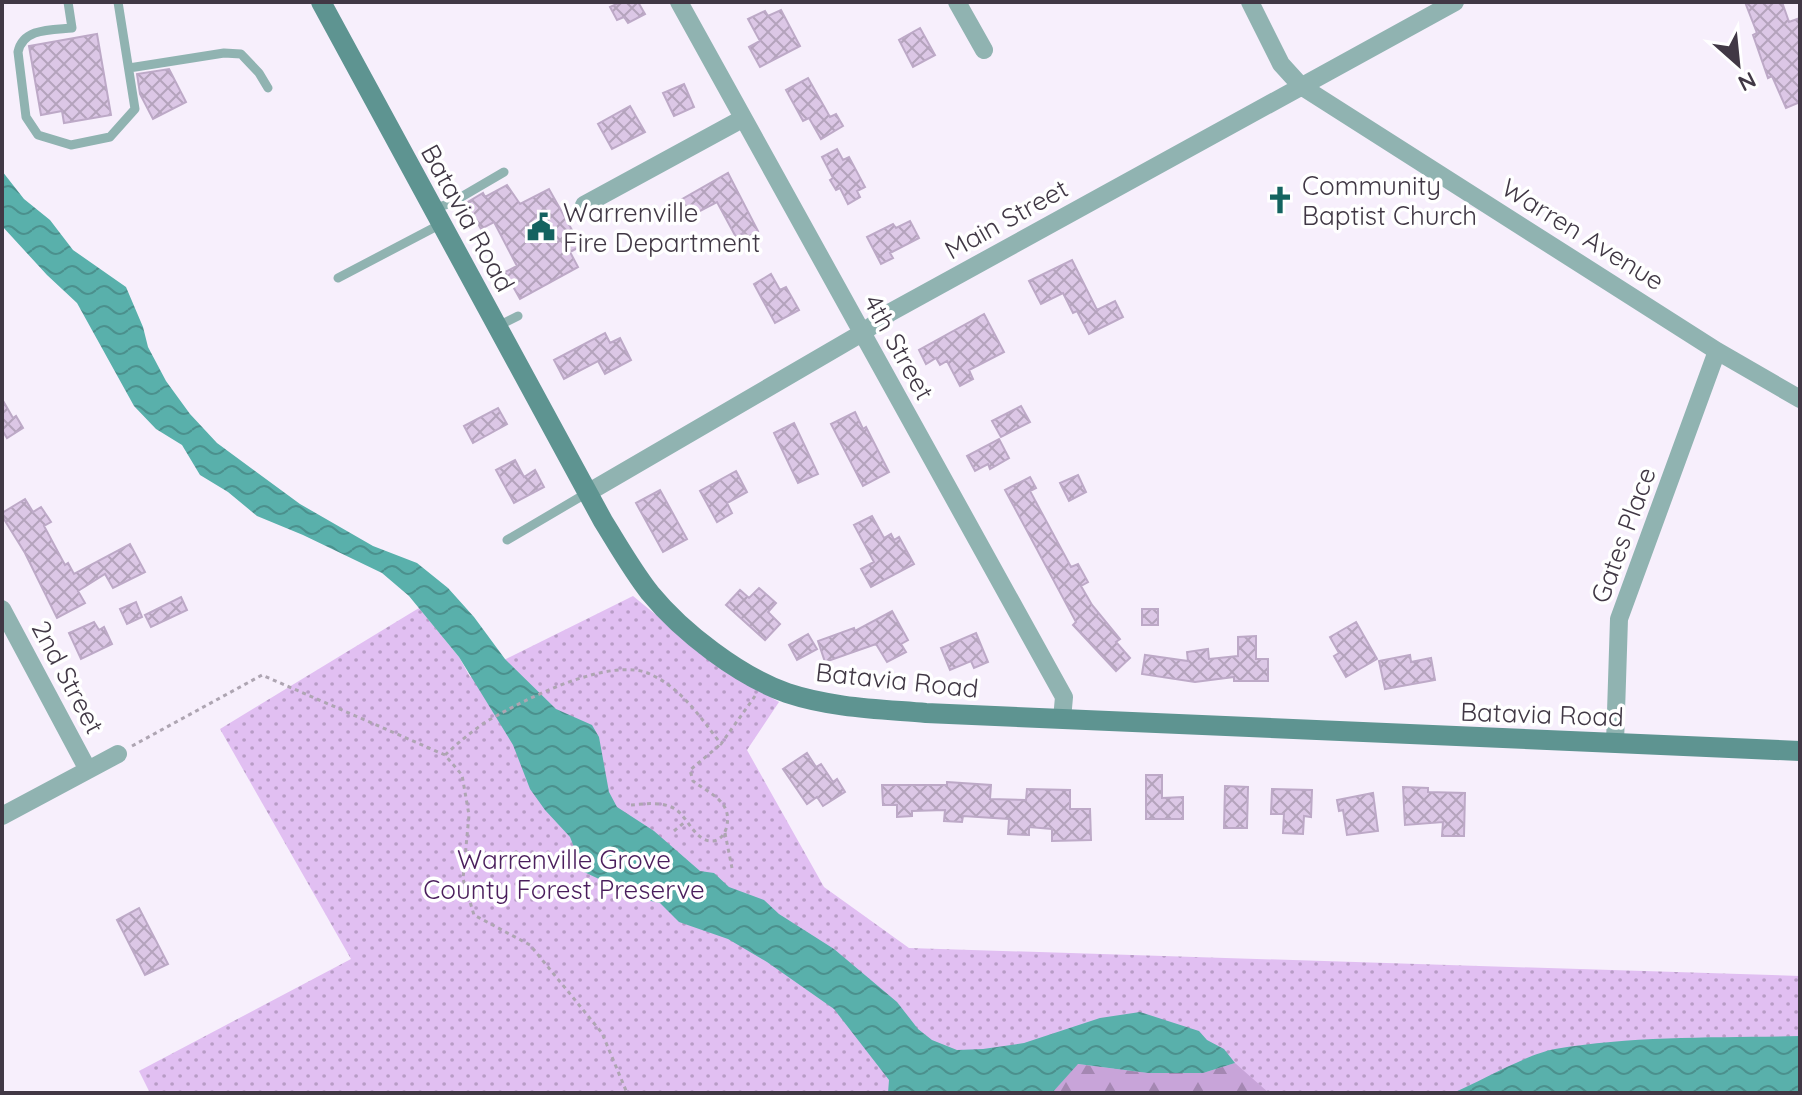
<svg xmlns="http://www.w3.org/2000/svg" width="1802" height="1095" font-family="Quicksand,sans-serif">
<defs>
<pattern id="grass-dots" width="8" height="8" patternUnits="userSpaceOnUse" patternTransform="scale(2)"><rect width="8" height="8" fill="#e1bff2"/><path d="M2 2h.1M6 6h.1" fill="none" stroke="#b89cc6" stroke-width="1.8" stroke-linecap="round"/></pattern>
<pattern id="forest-firs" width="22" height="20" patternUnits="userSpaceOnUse" patternTransform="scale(2)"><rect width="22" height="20" fill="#c8a4d9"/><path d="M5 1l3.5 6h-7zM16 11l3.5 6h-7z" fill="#a487b2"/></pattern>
<pattern id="water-waves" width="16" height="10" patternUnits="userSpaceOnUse" patternTransform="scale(2)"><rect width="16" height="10" fill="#59b0ab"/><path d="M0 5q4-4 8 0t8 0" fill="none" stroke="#4b908d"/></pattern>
<pattern id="building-cross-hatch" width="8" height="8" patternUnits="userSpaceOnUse" patternTransform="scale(2)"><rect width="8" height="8" fill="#dcc7e6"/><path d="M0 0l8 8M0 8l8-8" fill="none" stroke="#b4a3bc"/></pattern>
</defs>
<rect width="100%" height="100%" fill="#f7effc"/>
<!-- grass -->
<path fill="url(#grass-dots)" d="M633,596L727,673L779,702L747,750L824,887L909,948L1800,976V1093H150L139,1071L351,959L220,729L419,608L459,657L470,677Z"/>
<!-- forest -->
<path fill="url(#forest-firs)" d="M1235,1063L1269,1093H1052L1077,1064L1148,1073H1203Z"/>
<!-- water -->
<path fill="url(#water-waves)" d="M2,171L24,199L50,220L73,250L126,287L143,327L148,347L166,381L190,414L217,443L300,504L373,546L417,563L448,588L474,617L505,659L556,709L592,725L599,737L609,792L617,807L654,831L700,871L714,873L729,887L764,900L779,914L834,949L897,1002L918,1029L932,1040L957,1050L983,1049L1024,1043L1100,1018L1140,1012L1199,1031L1207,1040L1224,1049L1235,1063L1203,1073H1148L1078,1064L1052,1093H888L889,1080L834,1009L767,962L728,939L679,922L660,903L642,899L584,872L570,837L545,810L530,789L513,745L459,657L409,596L382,573L303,535L257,516L228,492L200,475L182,445L156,429L134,406L77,303L47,275L2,226Z
M1800,1036V1093C1780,1093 1759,1089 1740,1093H1453C1481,1081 1527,1054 1555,1049C1635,1035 1719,1038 1800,1036Z"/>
<!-- building -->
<path fill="url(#building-cross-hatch)" stroke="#bda9c7" stroke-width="2" d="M621,2H638L645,14L628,23L624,17L617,20L610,7Z
M1745,2H1782L1789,22L1800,18V102L1786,108L1772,76L1768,78L1753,35L1757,33Z
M781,10L800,46L760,67L749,47L760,41L748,19L765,11L768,16Z
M920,28L935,55L913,67L899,40Z
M97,34L111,115L64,123L62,111L41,115L29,46Z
M169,69L186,102L153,119L140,94L137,74Z
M808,78L830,117L836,114L843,126L821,139L809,118L803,121L786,90Z
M684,84L694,107L674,116L663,93Z
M630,106L645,132L612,149L598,124Z
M837,149L843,160L849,157L865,187L857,191L860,197L848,204L840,188L836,190L830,180L833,178L822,157Z
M728,173L758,231L746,238L743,233L736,237L717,202L681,221L672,205Z
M507,185L520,204L549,189L581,246L570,252L578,267L520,299L505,272L517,266L494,222L481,229L466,203L483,193L485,197Z
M910,221L919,238L890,253L893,258L881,264L867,237L893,224L896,228Z
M1072,260L1097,310L1115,301L1123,317L1089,334L1077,311L1073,313L1063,293L1041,304L1029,281Z
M771,274L780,290L786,287L799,310L775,323L754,284Z
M984,314L1004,352L969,370L973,379L960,386L947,361L940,365L936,358L926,364L919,350Z
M605,333L610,343L620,338L631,360L605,374L598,361L564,379L554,360Z
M2,399L13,418L16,416L23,428L7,438L2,430Z
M1021,406L1030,422L1001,437L992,421Z
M498,408L507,424L473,443L464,426Z
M855,412L863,429L866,427L889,472L863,486L831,424Z
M794,423L818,474L798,483L774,433Z
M999,439L1009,458L990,469L988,464L975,471L967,456Z
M515,460L524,477L535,470L544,487L514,503L496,470Z
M736,471L747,492L727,503L732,513L717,522L700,491Z
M1078,475L1086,492L1069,501L1060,483Z
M1030,477L1036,488L1030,491L1071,567L1078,564L1088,582L1081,586L1092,605L1120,639L1116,642L1130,658L1116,671L1073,625L1076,622L1005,490Z
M660,490L687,539L663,552L636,503Z
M25,499L33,512L41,507L51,522L44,526L65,565L68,563L74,574L130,544L145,572L113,588L105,574L78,591L85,603L57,618L25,553L2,516V513Z
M872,516L884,538L891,534L894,540L899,537L914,564L871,587L861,569L874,562L854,525Z
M759,588L776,603L768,612L780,624L765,640L726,605L740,590L749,598Z
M181,597L187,610L151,627L145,615Z
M136,602L142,617L127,624L120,609Z
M1142,609H1158V625H1142Z
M892,611L908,640L901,644L906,652L887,662L876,644L825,662L818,641L854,628L855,631Z
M94,622L99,630L104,627L112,644L81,659L69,633Z
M1356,622L1377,659L1346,677L1334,656L1339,653L1330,637Z
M976,633L988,662L974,668L971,661L950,670L941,648Z
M808,634L817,649L797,660L789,645Z
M1256,636V659H1268V681H1234V677L1195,682L1142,674L1145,655L1188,661L1187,652L1208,649L1209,659L1238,656V637Z
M1410,655L1411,662L1431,658L1435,680L1385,689L1379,661Z
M807,753L816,767L821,764L833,782L837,779L845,792L823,806L817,797L807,804L783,769Z
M1146,775H1162V798L1183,797V819H1146Z
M947,782L991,785L990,799L1026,800L1027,789L1070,790V809H1090L1091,840L1052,841V829L1029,827V835L1008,834L1009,819L963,816L962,822L944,821L945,810L912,811V816L897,817V805H883L882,785H947Z
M1225,786L1248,787L1247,828H1224Z
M1403,787L1428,788V792L1465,793L1464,836H1442L1443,822L1405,825Z
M1272,789L1312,790L1311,817L1304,816L1303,834L1283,833L1284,814H1271Z
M1373,793L1378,831L1347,835L1343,810L1339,811L1337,800Z
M139,908L168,964L145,975L117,920Z"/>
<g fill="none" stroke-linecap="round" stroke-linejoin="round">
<!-- path -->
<path stroke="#aea5b2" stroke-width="3" stroke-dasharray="4 4" stroke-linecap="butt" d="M132,746L262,675L445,755L462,775L469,815L463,879L474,915L530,945L602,1033L627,1093
M445,755C459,742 473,730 489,720C524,700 612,654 652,675C683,690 700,717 721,744L755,696
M631,805C645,804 662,801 675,809C688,817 695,842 713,841C720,840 724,835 726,829C734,802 710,794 693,781L690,770L721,744
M674,831L686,821
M725,833L732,868"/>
<!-- lane -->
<path stroke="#90b3b1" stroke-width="9" d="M68,2L72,28C51,30 23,28 18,52L26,117L38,135L71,145L110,137L135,109L118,2
M129,68L224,53L241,54L259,73L268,88
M433,209L451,203L504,172
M338,278L441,224
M498,326L518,316
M507,540L587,493"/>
<!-- street -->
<path stroke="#90b3b1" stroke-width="18" d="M679,2L1064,697L1062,719
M957,2L984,50
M1250,2L1281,64L1301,86L1717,351L1800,399
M584,205L742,119
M589,492L862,333L891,312L1455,2
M2,609L88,770
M1615,743L1619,619L1717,351
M2,816L118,754"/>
<!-- secondary -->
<path stroke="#5e9491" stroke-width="20" d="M321,2L603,521C618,545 632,570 650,593C682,632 739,676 787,693C832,708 880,709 926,713L1800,751"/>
</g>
<!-- icons -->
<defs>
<symbol id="church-bare" viewBox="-9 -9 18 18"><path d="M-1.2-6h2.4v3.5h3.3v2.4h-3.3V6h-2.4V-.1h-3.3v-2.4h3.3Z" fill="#146360" stroke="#fff" stroke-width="2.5" paint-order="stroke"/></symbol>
<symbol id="civic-bare" viewBox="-9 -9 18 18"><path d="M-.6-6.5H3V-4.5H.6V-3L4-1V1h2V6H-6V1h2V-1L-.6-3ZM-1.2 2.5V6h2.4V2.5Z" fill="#146360" stroke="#fff" stroke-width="2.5" paint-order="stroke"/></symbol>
</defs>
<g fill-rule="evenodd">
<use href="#church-bare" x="1260" y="180" width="40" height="40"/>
<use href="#civic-bare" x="521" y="207" width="40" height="40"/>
</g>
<g text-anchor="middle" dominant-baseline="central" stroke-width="7" stroke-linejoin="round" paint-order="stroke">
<!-- poi labels -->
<g font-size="26" fill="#413845" stroke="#fff" text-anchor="start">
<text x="1302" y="185">Community<tspan x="1302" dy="30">Baptist Church</tspan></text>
<text x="563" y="212">Warrenville<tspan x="563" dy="30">Fire Department</tspan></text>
</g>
<!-- street labels -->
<g font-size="26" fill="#413845" stroke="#fff">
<text transform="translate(468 218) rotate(61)">Batavia Road</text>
<text transform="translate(1006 219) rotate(-29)">Main Street</text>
<text transform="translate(1583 234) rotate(32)">Warren Avenue</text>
<text transform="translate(899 347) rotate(61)">4th Street</text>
<text transform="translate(1623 535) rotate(-70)">Gates Place</text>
<text transform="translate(68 677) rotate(62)">2nd Street</text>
<text transform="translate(897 680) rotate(6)">Batavia Road</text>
<text transform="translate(1542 714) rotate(2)">Batavia Road</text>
</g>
<!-- park labels -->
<g font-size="26" fill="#4b1e5d" stroke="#fff">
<text x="564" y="859">Warrenville Grove<tspan x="564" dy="30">County Forest Preserve</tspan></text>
</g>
</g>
<!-- border -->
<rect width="1802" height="1095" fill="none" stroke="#413845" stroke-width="8"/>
<!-- north arrow -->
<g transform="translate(1738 64) rotate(153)" stroke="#ffffff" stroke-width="6" paint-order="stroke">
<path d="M0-6L14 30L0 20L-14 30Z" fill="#413845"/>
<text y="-12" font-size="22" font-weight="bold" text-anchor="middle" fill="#413845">N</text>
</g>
</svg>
